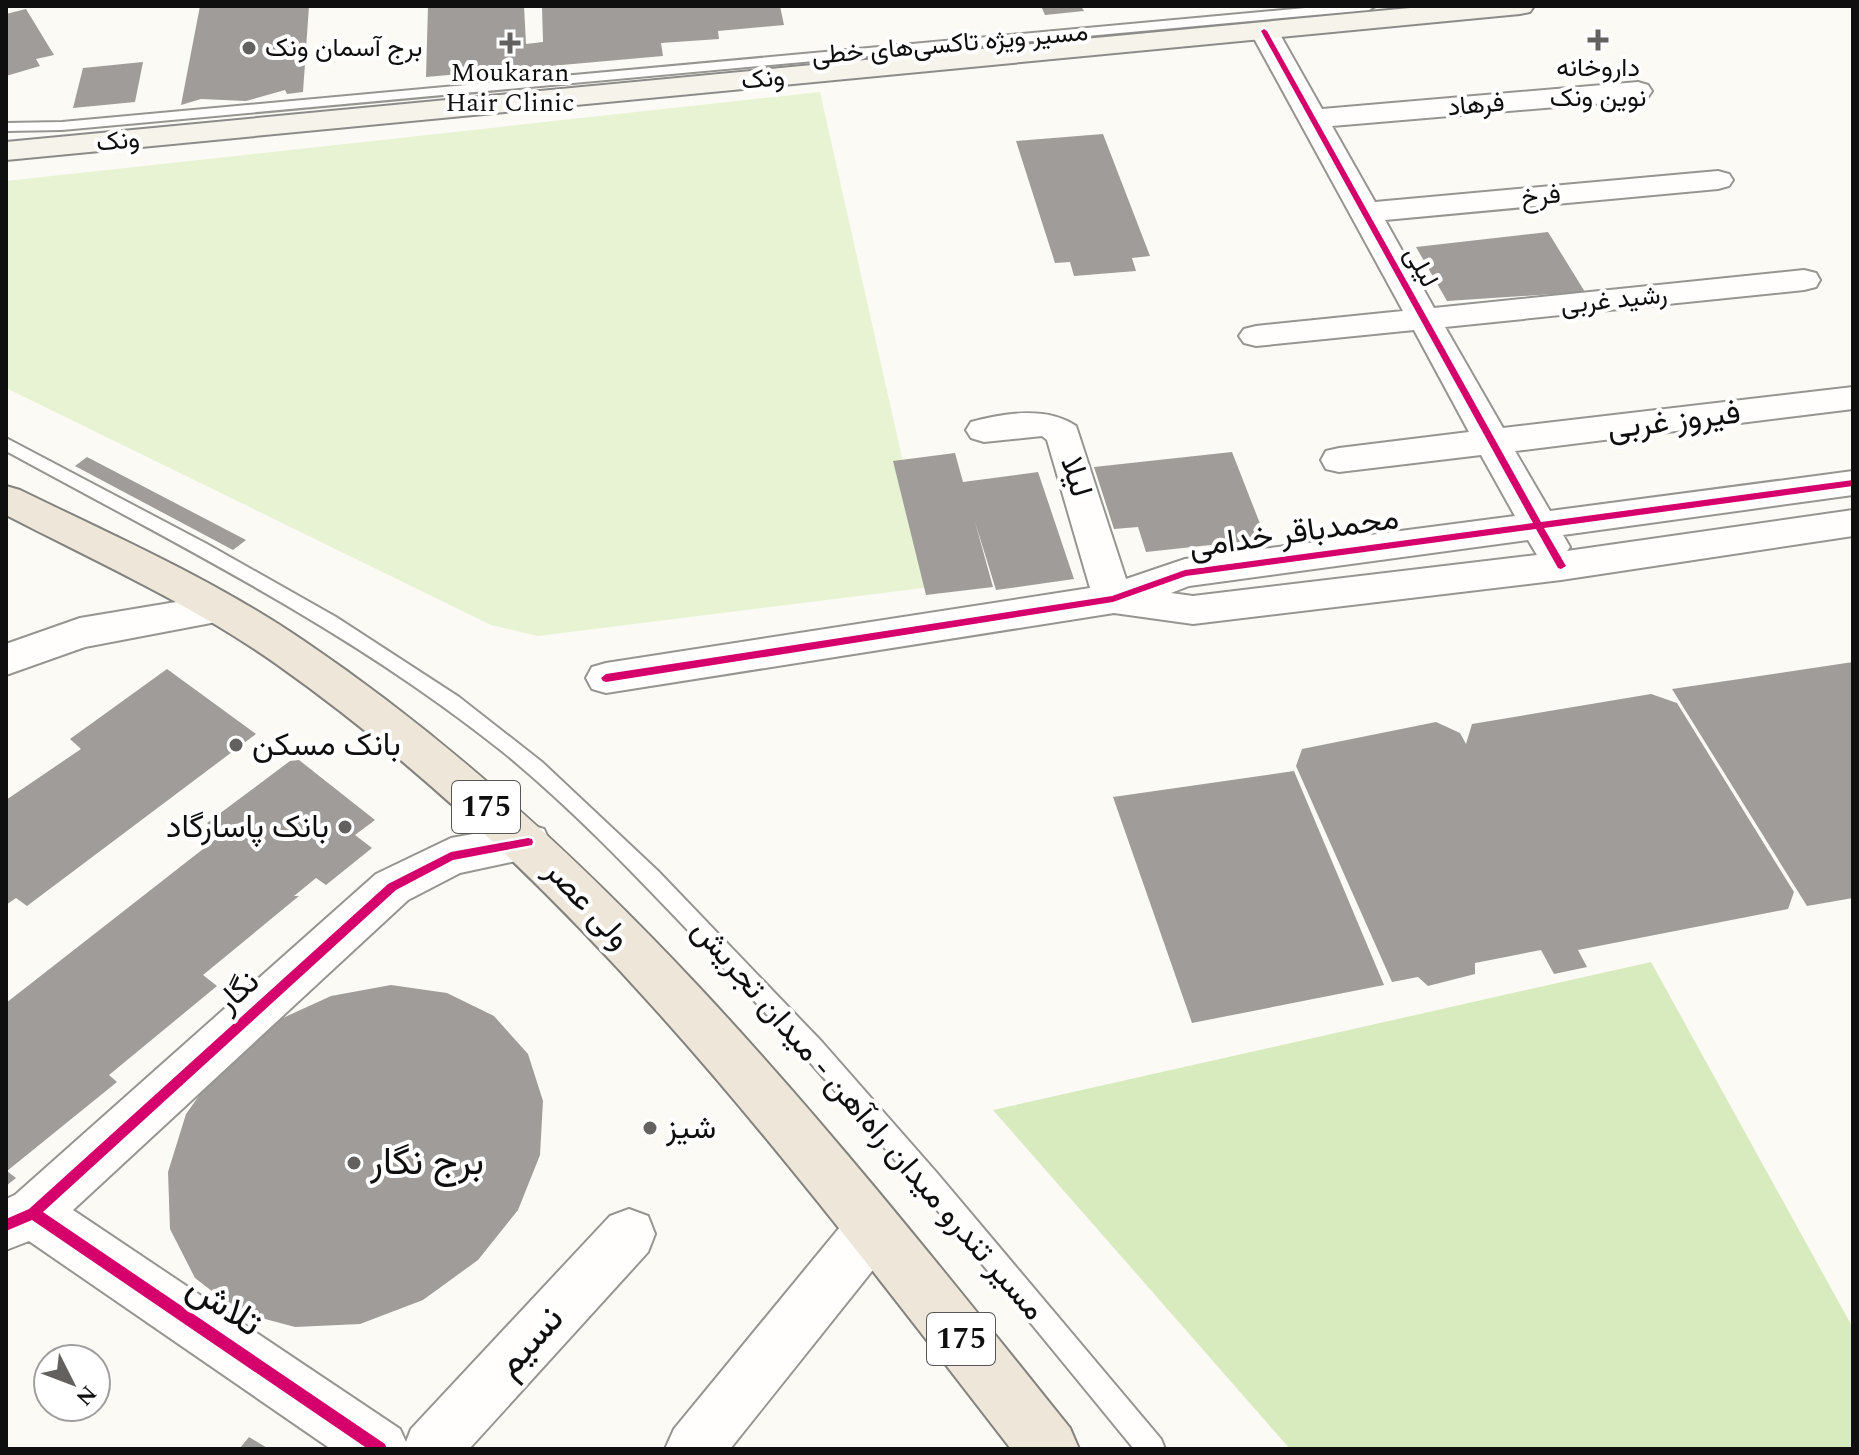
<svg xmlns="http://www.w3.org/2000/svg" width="1859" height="1455" font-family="Spectral,Vazirmatn,serif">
<rect width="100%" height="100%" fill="#fcfaf4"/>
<!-- green -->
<path fill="#e7f3d2" d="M820,92L931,587L538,636L491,625L6,388V181Z"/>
<!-- forest -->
<path fill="#d8ebbf" d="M1651,962L1853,1328V1449H1290L993,1110Z"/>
<!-- building -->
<path fill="#9f9c99" d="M200,6H309L303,92L287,94L285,90L246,101L201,99L181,105Z
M428,6H524L526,44L543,42L542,6H780L784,25L718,31L719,39L661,43L663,56L426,77Z
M1041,6H1081L1084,11L1045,15Z
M26,9L54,55L36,59L40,66L6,76V14Z
M143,62L135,102L73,108L83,68Z
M1103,134L1150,256L1132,258L1136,271L1074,276L1070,262L1055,263L1016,141Z
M1548,232L1585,292L1447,301L1416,247Z
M1232,452L1266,539L1146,552L1138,527L1114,529L1094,467Z
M955,453L963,482L1038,472L1074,579L996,590L975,522L993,587L926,595L893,461Z
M87,457L246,540L233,550L75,466Z
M1853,662V898L1807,906L1672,689Z
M167,669L256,734L27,906L16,898L6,905V800L81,749L70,739Z
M1651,694L1677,703L1794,892L1788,909L1578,950L1587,967L1554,974L1541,950L1475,963V974L1428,986L1418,977L1392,982L1296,766L1302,749L1436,722L1460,733L1466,744L1472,724Z
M299,760L375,820L355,835L372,848L326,885L316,878L294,896H299L203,975L217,986L109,1075L117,1082L7,1171L16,1178L6,1186V1003L221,835L207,823L290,761Z
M1294,771L1384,985L1192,1023L1113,797Z
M391,985L447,993L494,1016L528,1054L543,1101L540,1155L518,1210L478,1260L423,1300L360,1324L295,1327L239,1312L195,1278L170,1229L168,1172L186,1114L223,1062L274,1022L331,996Z
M249,1437L269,1449H239Z"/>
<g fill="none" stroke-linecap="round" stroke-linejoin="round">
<defs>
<path id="service" d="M1327,6H1375L1369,10L62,130L6,131V123L62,122Z
M6,438L207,544L336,617L459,697L542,762L658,871L822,1042L937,1173L1161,1439L1165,1449H1134C993,1277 854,1104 701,944C637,877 574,810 503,752C351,630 176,544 6,451Z"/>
<path id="minor" d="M1264,23L1274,25L1278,31L1322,109L1638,82L1648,85L1652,91L1648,97L1638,100L1332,126L1375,202L1718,171L1729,174L1733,180L1729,186L1718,189L1385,220L1434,308L1804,270L1816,273L1820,280L1816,287L1804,290L1445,327L1503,428L1853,387V409L1515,451L1550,511L1853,471V495L1563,535L1570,547L1567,551L1853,510V536L1561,580L1193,624L1114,613L606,693L592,689L586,678L592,667L606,663L1090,588L1047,440L1042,436L984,442L971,438L966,430L971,422C1004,413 1047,406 1076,426L1126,579L1185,559L1515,516L1481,455L1339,472L1326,469L1321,460L1326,451L1339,448L1469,432L1414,330L1256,346L1244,343L1239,336L1244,329L1256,326L1403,311L1250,31L1254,25ZM1528,540L1537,555L1193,596L1171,593L1189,586Z
M218,595L232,599L238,609L232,619L85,647L6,675V644L80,618Z
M528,824L544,829L550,842L544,855L460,873L408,900L73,1210L400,1429L406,1442L411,1429L610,1216L629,1209L648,1216L655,1234L648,1252L469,1449H331L29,1241L6,1250V1199L15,1195L376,874L451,838Z
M873,1203L892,1210L899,1228L892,1246L730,1449H665L674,1429L854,1210Z"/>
<path id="secondary" d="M1431,6H1534L1530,12L1520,14L6,160V142Z"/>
<path id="primary" d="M6,486L20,490C116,537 215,580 304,641C610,848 841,1143 1070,1428L1079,1449H1011C791,1165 572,872 275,663C191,604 97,562 6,515Z"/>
</defs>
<!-- service casing -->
<use href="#service" stroke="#969592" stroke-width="4"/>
<!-- minor casing -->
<use href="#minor" stroke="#969592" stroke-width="4"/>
<!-- secondary casing -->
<use href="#secondary" stroke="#8c8b89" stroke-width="4"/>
<!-- primary casing -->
<use href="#primary" stroke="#83827f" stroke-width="4"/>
<!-- service -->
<use href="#service" fill="#fffefd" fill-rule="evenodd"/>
<!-- minor -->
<use href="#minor" fill="#fffefd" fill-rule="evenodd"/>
<!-- secondary -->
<use href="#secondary" fill="#f5f3ea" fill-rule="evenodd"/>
<!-- primary -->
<use href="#primary" fill="#ede6d9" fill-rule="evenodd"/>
<defs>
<path id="cycleway" d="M1264,29L1267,31L1541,522L1853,480V486L1544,528L1566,566L1561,569L1558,568L1536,529L1186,576L1113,602L606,682L603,681L601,678L606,674L1112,596L1185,570L1533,523L1261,31Z
M528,838L532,839L533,842L532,845L453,860L396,890L43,1212L385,1444L387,1449H368L32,1220L6,1231V1219L29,1209L388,884L451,852Z"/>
</defs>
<!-- cycleway casing -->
<use href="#cycleway" stroke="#fff" stroke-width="5"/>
<!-- cycleway -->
<use href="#cycleway" fill="#d6006c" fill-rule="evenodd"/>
</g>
<!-- markers -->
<g fill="#62615f" stroke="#fff" stroke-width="3">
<path d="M1594 28h8v8h8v8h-8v8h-8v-8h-8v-8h8z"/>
<path d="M506 31h8v8h8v8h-8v8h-8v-8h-8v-8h8z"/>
<circle cx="249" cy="48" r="8"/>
<circle cx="236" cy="745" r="8"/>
<circle cx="345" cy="827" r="8"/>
<circle cx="650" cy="1128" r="8"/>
<circle cx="354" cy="1163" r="8"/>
</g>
<g text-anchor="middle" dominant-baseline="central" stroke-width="8" stroke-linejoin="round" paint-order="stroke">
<!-- far-street labels -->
<g font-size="26" fill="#0f0f0f" stroke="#fff">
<text transform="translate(950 44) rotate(-5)">مسیر ویژه تاکسی‌های خطی</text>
<text transform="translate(763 79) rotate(-5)">ونک</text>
<text transform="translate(1476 105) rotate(-5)">فرهاد</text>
<text transform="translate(118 141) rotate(-5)">ونک</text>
<text transform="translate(1541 196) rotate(-5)">فرخ</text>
<text transform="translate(1421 267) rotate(61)">لیلی</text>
<text transform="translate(1614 300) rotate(-6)">رشید غربی</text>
</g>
<!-- far-poi labels -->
<g font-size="26" fill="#0f0f0f" stroke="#fff">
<text x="265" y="48" text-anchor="start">برج آسمان ونک</text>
<text x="1598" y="68">داروخانه<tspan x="1598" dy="30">نوین ونک</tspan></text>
<text x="510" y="73">Moukaran<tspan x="510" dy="30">Hair Clinic</tspan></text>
</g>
<!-- shield labels -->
<g fill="#fff" stroke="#575757" stroke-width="2">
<rect x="452" y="781" width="68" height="52" rx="6"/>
<rect x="927" y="1313" width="68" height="52" rx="6"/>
</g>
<g font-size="30" font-weight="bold" fill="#0f0f0f">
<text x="486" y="807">175</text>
<text x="961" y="1339">175</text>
</g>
<!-- street labels -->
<g font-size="32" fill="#0f0f0f" stroke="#fff">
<text transform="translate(1674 421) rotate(-7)">فیروز غربی</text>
<text transform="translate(1076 477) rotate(73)">لیلا</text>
<text transform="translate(1294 533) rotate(-8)">محمدباقر خدامی</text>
<text transform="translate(587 905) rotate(47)">ولی عصر</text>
<text transform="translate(238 992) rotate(-42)">نگار</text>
<text transform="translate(868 1120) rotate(49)">مسیر تندرو میدان راه‌آهن - میدان تجریش</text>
</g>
<!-- poi labels -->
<g font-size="32" fill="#0f0f0f" stroke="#fff" text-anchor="start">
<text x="252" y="745">بانک مسکن</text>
<text x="329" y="827" text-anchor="end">بانک پاسارگاد</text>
<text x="666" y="1128">شیز</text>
</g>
<!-- near-poi labels -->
<g font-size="38" fill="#0f0f0f" stroke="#fff" text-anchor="start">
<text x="370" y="1163">برج نگار</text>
</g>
<!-- near-street labels -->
<g font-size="38" fill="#0f0f0f" stroke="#fff">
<text transform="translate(224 1306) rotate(34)">تلاش</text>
<text transform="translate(530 1342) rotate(-48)">نسیم</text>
</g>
</g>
<!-- border -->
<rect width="1859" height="1455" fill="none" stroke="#0f0f0f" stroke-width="16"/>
<!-- north arrow -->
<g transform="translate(72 1383) rotate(132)"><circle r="38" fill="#ffffff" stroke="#9f9f9f" stroke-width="2"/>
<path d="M0-6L14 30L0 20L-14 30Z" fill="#62615f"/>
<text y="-12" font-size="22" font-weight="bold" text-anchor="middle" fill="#0f0f0f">N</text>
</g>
</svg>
